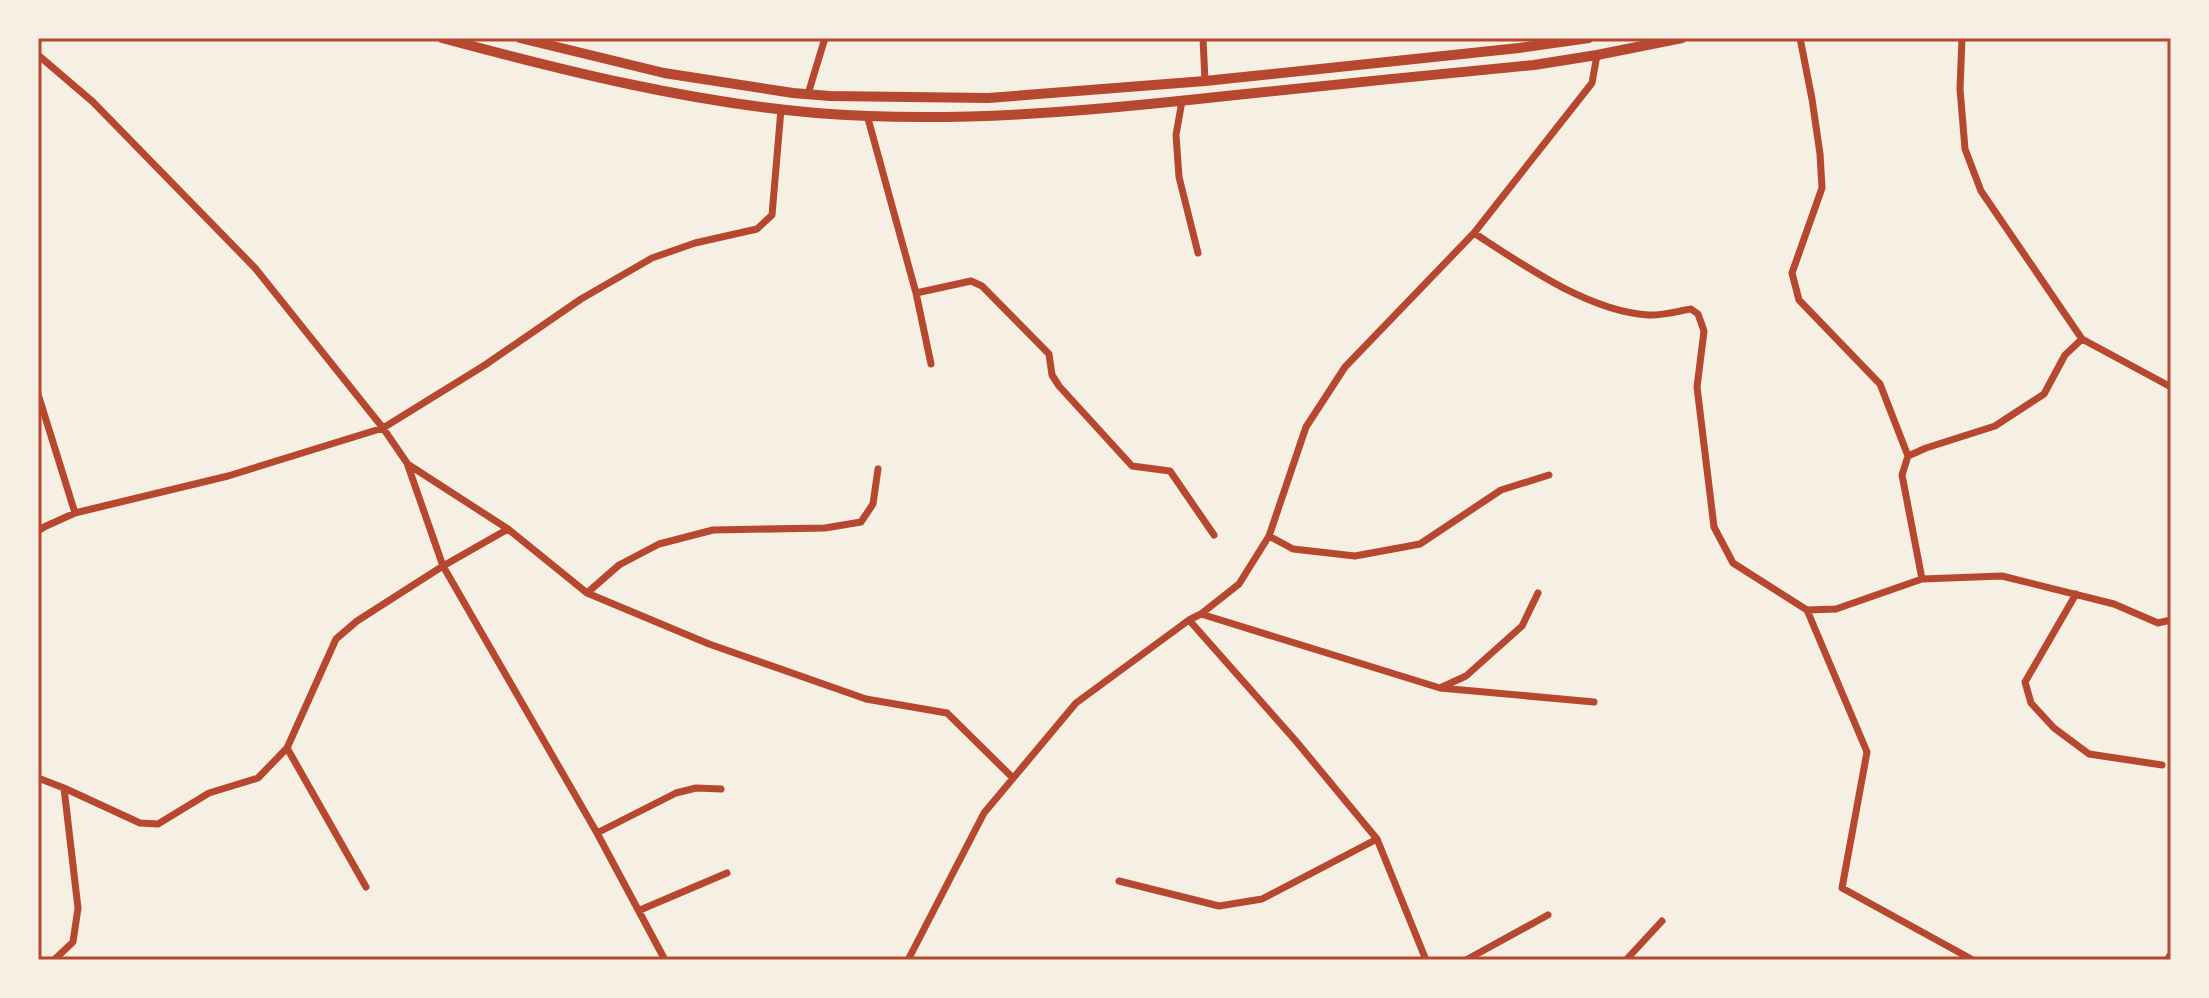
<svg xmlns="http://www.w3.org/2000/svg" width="2209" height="998" font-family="Commissioner,sans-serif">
<rect width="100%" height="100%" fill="#f6efe4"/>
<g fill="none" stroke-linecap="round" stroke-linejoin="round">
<!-- minor -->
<path stroke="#b5482f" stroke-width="7" d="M1203,38L1205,81
M1800,38L1812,99L1820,154L1822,188L1792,273L1799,300L1880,384L1908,456
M38,55L93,102L255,268L383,428L407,463L443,566L597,833L665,960
M808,94L825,38
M1182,101L1176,135L1179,177L1198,253
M867,115L916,293L931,364
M1474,233C1523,265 1588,311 1648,315C1662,316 1678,311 1691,309L1698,314L1704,331L1697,387L1714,527L1733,563L1807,610L1836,609L1922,579L2002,576L2114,604L2158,623L2171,620
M916,293L971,281L982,286L1049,354L1052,375L1059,386L1132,466L1170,471L1214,535
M2082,339L2171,387
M38,394L75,513
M409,465L508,529L587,593L709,644L866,699L947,713L1013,778
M38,531L44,527L75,513L228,476L383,428L485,365L581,299L652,258L695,243L757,229L772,215L781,109
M1269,536L1293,549L1355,556L1420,544L1501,490L1549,475
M1922,579L1902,475L1908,456L1926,448L1995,426L2044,394L2065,355L2082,339L1981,191L1965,149L1960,89L1962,38
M587,593L619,565L659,544L713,530L825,528L861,522L873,504L878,469
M2076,594L2025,682L2031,703L2054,728L2089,754L2162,765
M1807,610L1867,752L1842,888L1973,960
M1201,614L1440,688L1594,702
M1189,620L1295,740L1377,839L1426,960
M1442,687L1466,676L1522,626L1538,593
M287,748L366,887
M38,778L64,788L140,823L158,824L209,793L258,778L287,748L336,639L357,621L443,566L508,529
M597,833L676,793L696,788L721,789
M1119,881L1219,906L1262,899L1377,839
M640,910L727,873
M54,960L73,942L78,908L64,788
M908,960L984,813L1076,703L1189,620L1201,614L1239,584L1269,536L1306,427L1345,367L1474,233L1592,83L1597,55
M1466,960L1548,915
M1626,960L1662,921
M2167,960L2171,954"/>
<!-- secondary -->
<path stroke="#b5482f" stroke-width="10" d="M442,38C565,71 689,102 816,113C953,124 1090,111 1226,96C1329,85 1431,75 1534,65L1597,55L1682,38
M520,38L664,73L793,93L830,96L988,98L1205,81L1519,48L1589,38"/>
</g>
<!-- border -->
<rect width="2209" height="998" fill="none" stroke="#f6efe4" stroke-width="80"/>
<rect x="40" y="40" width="2129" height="918" fill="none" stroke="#b5482f" stroke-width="3"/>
</svg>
